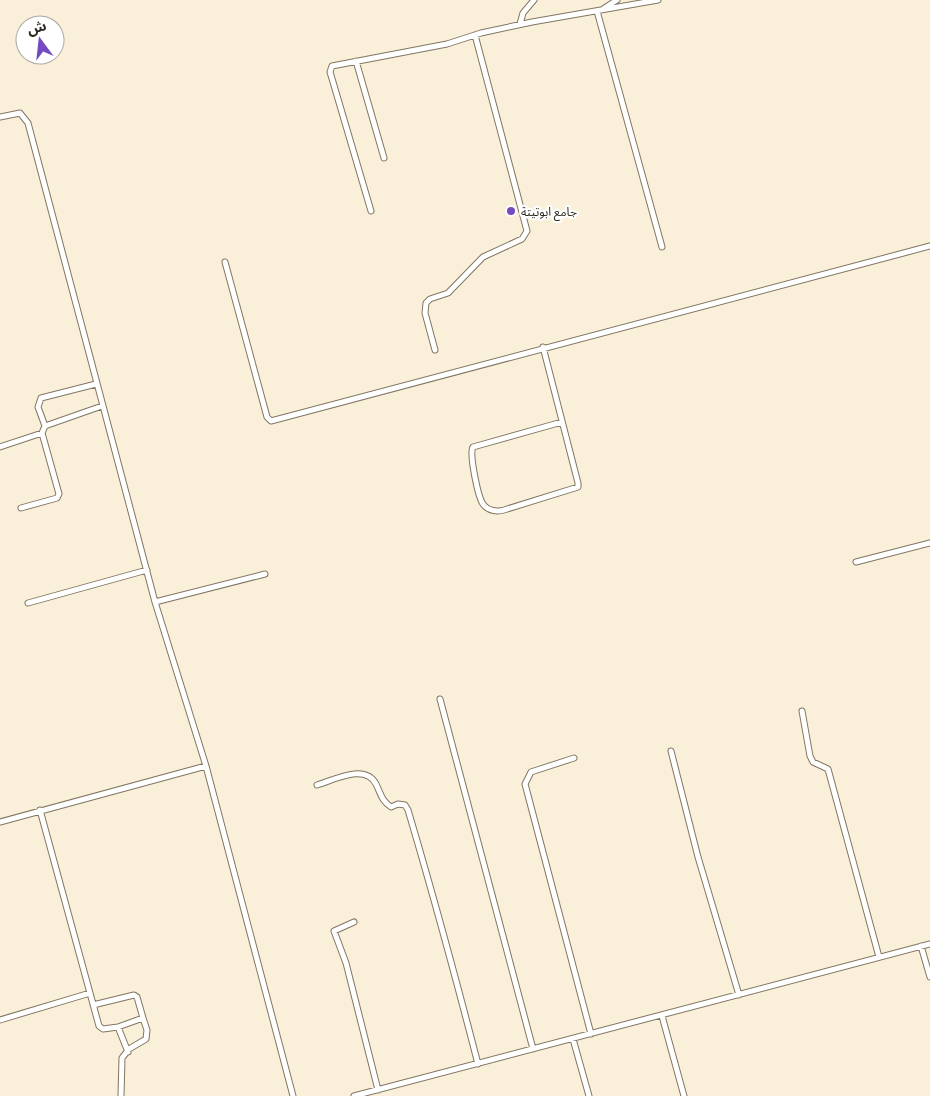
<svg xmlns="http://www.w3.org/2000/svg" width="930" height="1096" font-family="Ubuntu,'Noto Sans Arabic',sans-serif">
<rect width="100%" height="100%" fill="#faefd8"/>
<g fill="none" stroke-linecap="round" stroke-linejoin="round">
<defs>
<path id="street" d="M603,9L617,0
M597,11L662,247
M520,24L523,13L534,0
M356,61L384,158
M0,117L20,113L28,123L155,602L206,766L293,1096
M371,211L333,82L330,72L332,66L447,44L481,33L532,22L658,0
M225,262L267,417L271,421L930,246
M543,347L578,483V487L504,510C497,512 488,511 483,504C478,497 469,454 473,447L562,422
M435,350L425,313L426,303L430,299L448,293L483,257L522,239L527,231L475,35
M45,426L38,407L41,398L96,384
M0,447L42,433
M21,508L57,498L59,494L42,433L45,426L102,406
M856,562L930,543
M155,602L265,574
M28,603L147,570
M440,699L533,1049
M802,711L810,756L813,762L828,769L879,957
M671,751L698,857L739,995
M574,758L531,772L525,784L591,1034
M317,785C334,780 365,763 376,784C381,794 381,800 391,807L398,804L405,805L408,810C433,894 456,979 478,1064
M40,810L99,1026L103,1029L118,1027L143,1018L147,1030L146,1039L129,1049L122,1058L121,1096
M0,822L206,766
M354,922L334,931L346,963L378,1090
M921,946L930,977
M93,1005L134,995L137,997L143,1018
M662,1016L684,1096
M0,1020L90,993
M118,1027L128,1052
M573,1039L589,1096
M354,1096L930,944"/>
</defs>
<!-- street casing -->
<use href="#street" stroke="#807662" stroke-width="7"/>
<!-- street -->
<use href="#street" stroke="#fff" stroke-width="5"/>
</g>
<!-- markers -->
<circle fill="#7549c2" stroke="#fff" stroke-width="2" cx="511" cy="211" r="5"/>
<g text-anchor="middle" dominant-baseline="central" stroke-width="4.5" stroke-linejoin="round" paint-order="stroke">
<!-- poi labels -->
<g font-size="12" fill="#2c281f" stroke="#fff" text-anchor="start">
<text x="521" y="211">جامع ابوتيتة</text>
</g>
</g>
<!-- north arrow -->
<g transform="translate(40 40) rotate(345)"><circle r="24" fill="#ffffff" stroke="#aba9a5"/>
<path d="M0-4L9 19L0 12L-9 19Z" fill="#7549c2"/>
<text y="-8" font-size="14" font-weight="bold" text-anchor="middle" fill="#2c281f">ش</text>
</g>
</svg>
